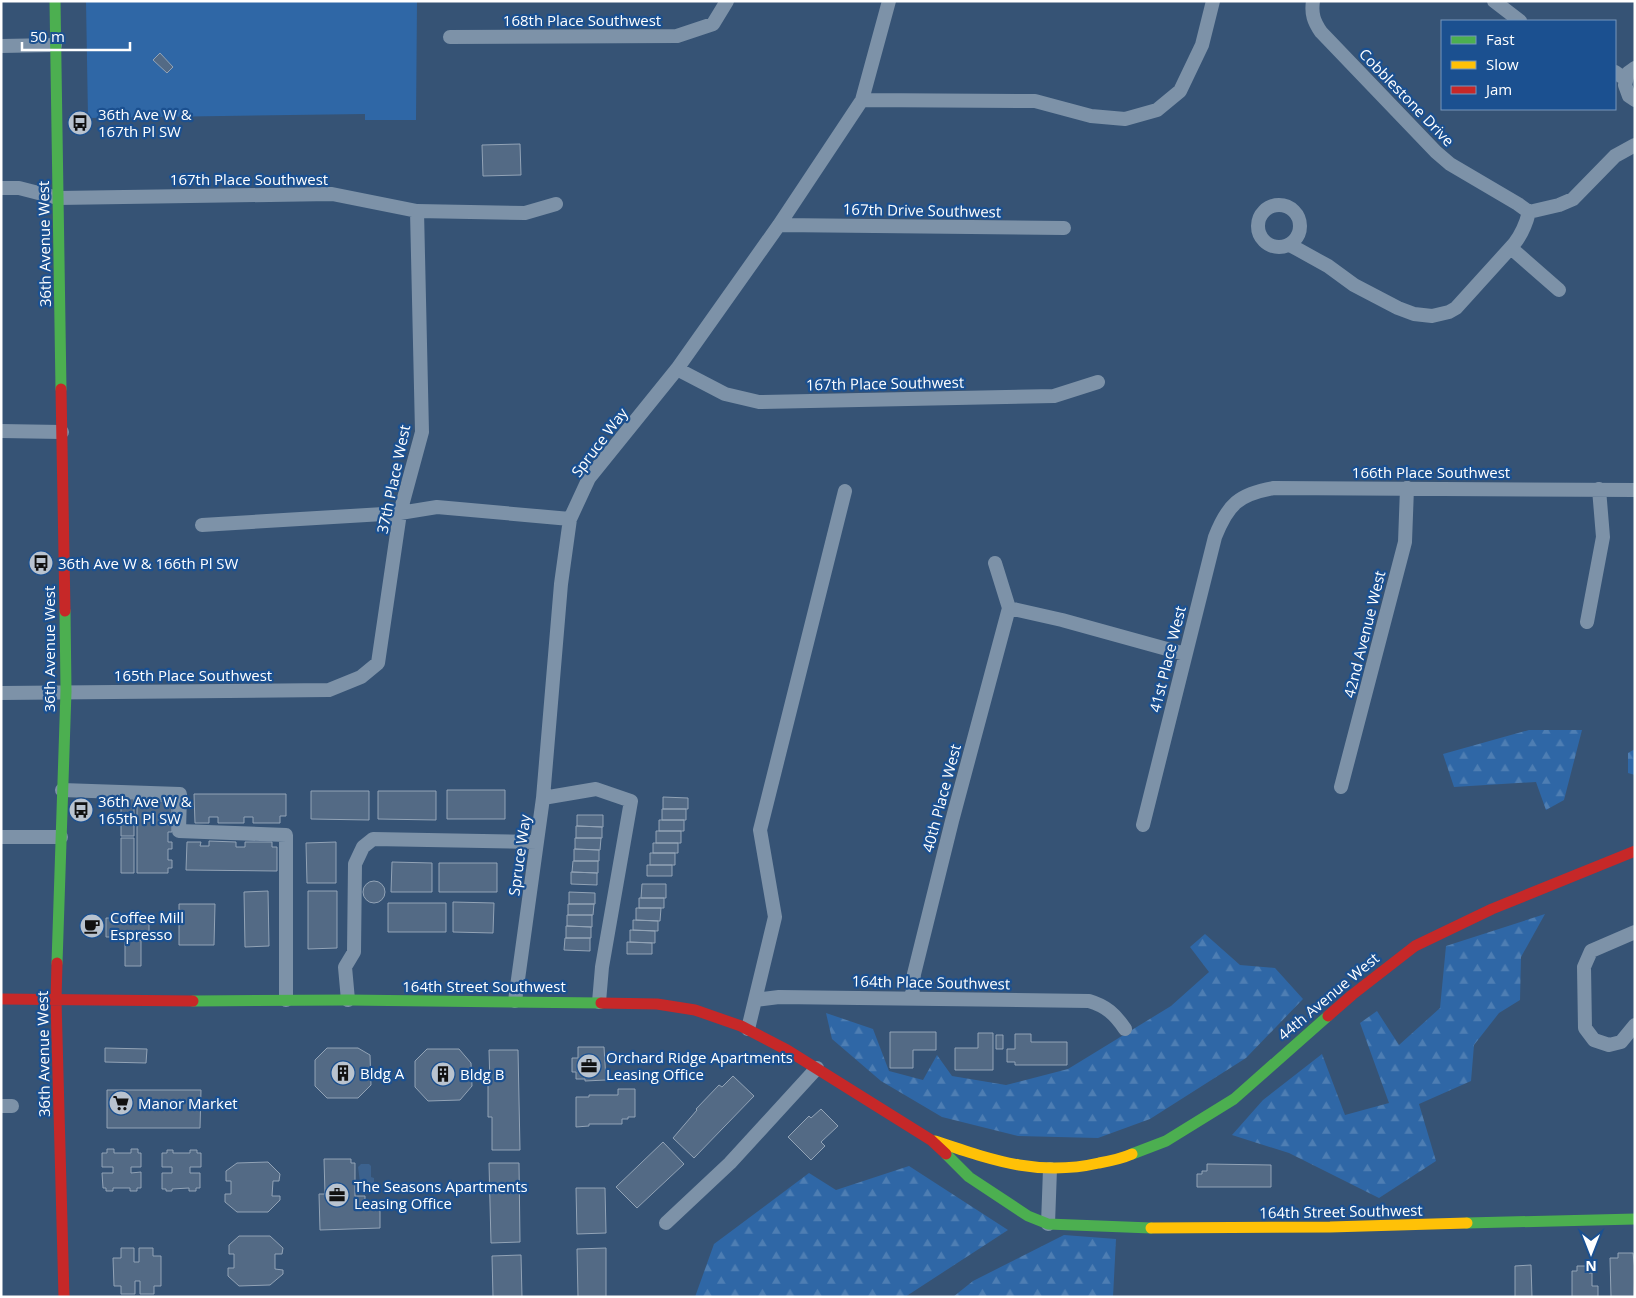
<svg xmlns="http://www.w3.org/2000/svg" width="1636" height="1298" font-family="'Open Sans',sans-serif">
<defs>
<pattern id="forest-firs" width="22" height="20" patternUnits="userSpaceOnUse" patternTransform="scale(1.25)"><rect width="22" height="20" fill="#2f67a6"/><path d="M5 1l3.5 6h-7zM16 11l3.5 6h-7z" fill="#4e7eb3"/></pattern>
</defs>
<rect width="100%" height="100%" fill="#365375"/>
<!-- forest -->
<path fill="url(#forest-firs)" d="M1529,730H1582L1564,800L1546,810L1536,782L1454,787L1443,754Z
M1635,749V775L1628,773V753Z
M1545,914L1521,957L1520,1000L1499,1013L1474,1045L1471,1081L1419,1104L1436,1161L1379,1198L1289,1153L1232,1135L1263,1100L1322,1054L1345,1115L1389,1103L1360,1023L1377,1011L1399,1045L1440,1008L1446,946Z
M1205,934L1240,965L1275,968L1303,999L1246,1058L1150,1119L1098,1138L1018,1136L942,1117L881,1081L832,1039L826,1013L873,1029L889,1071L923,1080L937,1055L952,1076L1006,1085L1068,1069L1171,1006L1209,972L1190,947Z
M909,1166L1008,1230L905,1297H695L714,1244L809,1173L836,1190Z
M1064,1235L1116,1239L1113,1297H953L973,1281Z"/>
<!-- green -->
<path fill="#2f67a6" d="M86,1H417L416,120H365V114L88,118Z"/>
<!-- water -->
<path fill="#3c628e" d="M361,1164H369L371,1166V1177L374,1178V1190L371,1193H363L361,1190L358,1167Z"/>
<!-- building -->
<path fill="#536a85" stroke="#92a3b6" d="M160,53L173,67L167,73L153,60Z
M520,144L521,175L483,176L482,145Z
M447,790H505V819H447Z
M311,791H369V820L311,819Z
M378,791H436V820L378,819Z
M194,794H286V816H280V823H253V817H244V823H218V817H209V823H195Z
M121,797H134V820H121Z
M663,797L688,798V809H663Z
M137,801H168V806H172V814H168V825H172V832H168V842H172V849H168V860H172V868H168V873H137Z
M662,809H686V820H662Z
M577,815H603V827L577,826Z
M659,820H684V831H659Z
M121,821H134V836H121Z
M576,826L602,827V838H576Z
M656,831H681V843H656Z
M121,838H134V873H121Z
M575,838H601L600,850L575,849Z
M209,841L236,842V847H245V842H272V847H277V871L186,870L187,842H201L200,846H209Z
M336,842V883H307L306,843Z
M653,843H678V853H653Z
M574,849L599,850V861H574Z
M650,853H675V865H650Z
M573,861H598V873L572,872Z
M392,862L432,863V892H391Z
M439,863H497V892H439Z
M647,865H672V876H647Z
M571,872L597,873V885L571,884Z
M363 892a11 11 0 1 1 22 0a11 11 0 1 1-22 0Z
M642,884H666V898H641Z
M268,891L269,946L245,947L244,892Z
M308,891H337V948L308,949Z
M569,892L595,893V904H569Z
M639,898H664V908H639Z
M453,902L494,903L493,933L453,932Z
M388,903H446V932H388Z
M179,904H215L214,945H179Z
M568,904H594L593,915H568Z
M636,908H661L660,921L636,920Z
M110,915H149V940H111V937H106V918H110Z
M567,915H592V927L567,926Z
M89,920H95V932H89Z
M633,920L658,921V931L633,930Z
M566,926L591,927V938H566Z
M630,930L655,931V943L630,942Z
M565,938H590V951L564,950Z
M125,940H141V966H125Z
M627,942L652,943V954H627Z
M890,1032H936V1050H913V1068H890Z
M978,1033H993V1070H955V1048H978Z
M1015,1034H1031V1042H1067V1065H1015V1062H1007V1049H1015Z
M996,1035H1003V1049H996Z
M578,1047H604L606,1080L585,1081V1079H576V1072H572V1058H578Z
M105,1048L147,1049L146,1063L105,1062Z
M327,1048H358L370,1055L371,1085L358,1098H327L315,1086V1060Z
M427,1049H459L471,1063L472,1086L460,1100L428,1101L415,1087V1061Z
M489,1050H518L520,1150H492V1117H488V1085H490Z
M733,1076L754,1096L694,1158L673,1138L697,1110L696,1109L719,1085L722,1087Z
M618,1089H635V1117H628V1119H622V1124H589V1126L576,1127V1097H589V1095H618Z
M107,1090H201L200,1128H107Z
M821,1109L838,1126L821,1142L825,1146L811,1160L788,1137L809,1116L811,1118Z
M663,1142L684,1164L637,1208L616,1187Z
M107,1149H114V1153H131V1149H138V1153H141V1167H131V1173L141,1172V1188H137V1191H130V1188H113V1191H106V1188H103L102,1173H113V1167H102V1153H107Z
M167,1150H173V1153H190V1150H197V1153H201V1167H190V1173H200V1188H196V1191H189V1188L172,1189V1191H166V1189H162V1173H172V1167H162V1153H167Z
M324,1159H351V1163H355V1196H365V1201H380V1228L320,1230L319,1194H325Z
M268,1162L280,1174L279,1181H273L272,1196H280V1200L268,1212H237L225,1202V1194H231V1181H226V1171L237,1163Z
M489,1163H519L520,1242L491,1243Z
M1207,1164L1271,1165V1187H1197V1174H1202V1171H1207Z
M576,1188H605L606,1233L577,1234Z
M239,1236H270L283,1248L282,1254H275V1269L283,1270V1274L270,1285L239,1286L228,1276V1268H234V1254H229V1245Z
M121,1248H134V1262H139V1248H153V1256H161V1286H154V1294H140V1281H135V1294H121V1286H114L113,1258H121Z
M606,1248V1297H578L577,1249Z
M1618,1253H1633L1635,1270L1634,1297H1611L1610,1258H1618Z
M521,1255L522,1297H493L492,1256Z
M1531,1265L1532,1297H1515V1266Z
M1577,1266H1590L1589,1273H1592V1286H1598V1297H1572V1271H1577Z"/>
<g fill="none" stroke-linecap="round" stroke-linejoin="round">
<!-- street -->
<path stroke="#7d92a8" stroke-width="14" d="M1313,1C1311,14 1314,22 1321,32L1436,152L1450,164L1518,204L1529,212
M1494,1L1520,21
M450,37L677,36L713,24L727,1
M1,46L55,45
M1635,68L1628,73L1625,85L1629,96L1635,100
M1615,72L1625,79
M862,100L1035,101L1091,116L1125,119L1157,110L1180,91L1202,45L1213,1
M1,188H19L58,198L332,194L417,211L525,213L556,204
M1258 226a21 21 0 1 1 42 0a21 21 0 1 1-42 0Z
M1529,212L1559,205L1573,199L1615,156L1635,145
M779,225L1064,228
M1290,245L1328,266L1354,285L1398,308L1414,314L1432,316L1449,312L1456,308L1514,244C1522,234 1526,224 1529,212
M1511,248L1559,290
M677,369L725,394L759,402L1054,396L1098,382
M1,431L62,432
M202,525L400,513L437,507L570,519
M995,563L1009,608
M1009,608L1062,620L1185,654
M1587,622L1603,537L1599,489
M1,693L329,690L361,677L378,663L400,513L422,432L417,211
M1341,787L1405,542L1407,488
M62,790L180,794L179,831L286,835V1000
M543,798L596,789L631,801L602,967L599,1002
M1143,825L1215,537C1228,504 1239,494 1274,488L1635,490
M1,837H61
M1635,932L1591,951L1584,967L1585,1028L1594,1040L1609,1045L1621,1042L1635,1025
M912,998L914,974L952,821L1009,608
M348,1000L345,967L354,952L355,864L363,847L373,839L537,842
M755,1000L775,917L760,830L845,491
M515,1001L543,798L561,584L570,519L589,478L677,369L779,225L862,100L889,1
M748,1029L755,1000L779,997L1089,1001C1106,1006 1115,1014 1125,1029
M1,1106H12
M666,1223L730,1163L817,1068
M1048,1224L1050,1169"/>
<!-- fast -->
<path stroke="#4caf50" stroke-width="11" d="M55,1L61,389
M57,963L66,691L65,611
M193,1001L348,1000L601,1003
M946,1154L969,1177L1028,1216L1048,1224L1151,1228
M1132,1154L1166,1141L1234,1099L1328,1016
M1467,1223L1635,1219"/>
<!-- slow -->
<path stroke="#ffc107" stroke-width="11" d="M935,1141C992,1160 1038,1177 1099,1163C1110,1161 1121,1159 1132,1154
M1151,1228L1330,1227L1467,1223"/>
<!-- jam -->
<path stroke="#c62828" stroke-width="11" d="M61,389L65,611
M57,963L56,1000L64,1297
M1,999L193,1001
M601,1003L657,1004L695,1010L741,1026L787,1050L931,1140L946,1154
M1328,1016L1352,995L1415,946L1492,909L1635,851"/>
</g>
<!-- icons -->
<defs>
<symbol id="bus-disc" viewBox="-11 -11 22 22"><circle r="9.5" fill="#b9c3cf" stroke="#1b5090"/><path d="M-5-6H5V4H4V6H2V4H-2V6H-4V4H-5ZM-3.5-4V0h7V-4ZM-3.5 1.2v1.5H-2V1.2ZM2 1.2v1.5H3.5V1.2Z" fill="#111"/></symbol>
<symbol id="cafe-disc" viewBox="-11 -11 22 22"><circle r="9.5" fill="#b9c3cf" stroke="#1b5090"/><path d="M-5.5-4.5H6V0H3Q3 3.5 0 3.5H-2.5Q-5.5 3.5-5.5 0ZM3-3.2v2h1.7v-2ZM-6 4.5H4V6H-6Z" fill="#111"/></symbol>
<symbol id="office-disc" viewBox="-11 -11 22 22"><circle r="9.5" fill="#b9c3cf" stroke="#1b5090"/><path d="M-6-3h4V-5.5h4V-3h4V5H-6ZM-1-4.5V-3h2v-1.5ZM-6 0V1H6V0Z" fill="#111"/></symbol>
<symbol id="building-disc" viewBox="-11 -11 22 22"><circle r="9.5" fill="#b9c3cf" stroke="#1b5090"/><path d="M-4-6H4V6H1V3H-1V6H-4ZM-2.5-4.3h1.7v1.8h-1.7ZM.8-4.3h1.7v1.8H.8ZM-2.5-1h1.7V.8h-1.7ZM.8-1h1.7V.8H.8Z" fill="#111"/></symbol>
<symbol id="supermarket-disc" viewBox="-11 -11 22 22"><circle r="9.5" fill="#b9c3cf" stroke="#1b5090"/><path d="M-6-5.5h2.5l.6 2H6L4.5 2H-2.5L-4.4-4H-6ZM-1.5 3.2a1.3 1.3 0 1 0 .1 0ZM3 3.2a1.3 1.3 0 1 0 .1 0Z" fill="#111"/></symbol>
</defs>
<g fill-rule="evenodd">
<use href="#bus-disc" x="66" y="109" width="28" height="28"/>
<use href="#bus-disc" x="27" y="549" width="28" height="28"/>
<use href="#bus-disc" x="67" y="796" width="28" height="28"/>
<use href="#cafe-disc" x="78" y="912" width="28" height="28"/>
<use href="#office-disc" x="575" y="1052" width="28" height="28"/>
<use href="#building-disc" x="329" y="1059" width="28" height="28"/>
<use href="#building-disc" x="429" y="1060" width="28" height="28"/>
<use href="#supermarket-disc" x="107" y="1089" width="28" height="28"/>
<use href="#office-disc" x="323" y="1181" width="28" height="28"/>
</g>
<g text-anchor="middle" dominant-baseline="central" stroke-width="4.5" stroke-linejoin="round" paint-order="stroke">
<!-- street labels -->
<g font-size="15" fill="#fff" stroke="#1b5090">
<text x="582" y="20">168th Place Southwest</text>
<text transform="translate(1407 97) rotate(46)">Cobblestone Drive</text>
<text x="249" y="179">167th Place Southwest</text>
<text transform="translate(922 210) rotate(1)">167th Drive Southwest</text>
<text transform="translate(44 244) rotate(-91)">36th Avenue West</text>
<text transform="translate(885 383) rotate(-1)">167th Place Southwest</text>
<text transform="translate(599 442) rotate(-53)">Spruce Way</text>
<text x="1431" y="472">166th Place Southwest</text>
<text transform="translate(393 479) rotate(-78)">37th Place West</text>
<text transform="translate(1364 634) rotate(-76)">42nd Avenue West</text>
<text transform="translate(49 649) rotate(-90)">36th Avenue West</text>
<text transform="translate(1167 659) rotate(-76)">41st Place West</text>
<text x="193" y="675">165th Place Southwest</text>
<text transform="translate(941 798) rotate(-75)">40th Place West</text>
<text transform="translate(519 855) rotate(-82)">Spruce Way</text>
<text transform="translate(931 982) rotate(1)">164th Place Southwest</text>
<text x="484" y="986">164th Street Southwest</text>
<text transform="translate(1328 996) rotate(-40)">44th Avenue West</text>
<text transform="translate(43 1054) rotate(-91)">36th Avenue West</text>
<text transform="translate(1341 1211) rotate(-1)">164th Street Southwest</text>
</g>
<!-- poi labels -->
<g font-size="15" fill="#fff" stroke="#1b5090" text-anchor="start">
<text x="98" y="114">36th Ave W &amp;<tspan x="98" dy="17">167th Pl SW</tspan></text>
<text x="58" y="563">36th Ave W &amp; 166th Pl SW</text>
<text x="98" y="801">36th Ave W &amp;<tspan x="98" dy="17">165th Pl SW</tspan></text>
<text x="110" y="917">Coffee Mill<tspan x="110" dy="17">Espresso</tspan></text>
<text x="606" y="1057">Orchard Ridge Apartments<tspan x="606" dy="17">Leasing Office</tspan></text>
<text x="360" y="1073">Bldg A</text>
<text x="460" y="1074">Bldg B</text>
<text x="138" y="1103">Manor Market</text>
<text x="354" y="1186">The Seasons Apartments<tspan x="354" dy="17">Leasing Office</tspan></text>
</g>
</g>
<!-- border -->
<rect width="1636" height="1298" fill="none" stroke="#ffffff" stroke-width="5"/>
<!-- legend -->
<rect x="1441" y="20" width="175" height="90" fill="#1b5090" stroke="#7696bc"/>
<rect x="1451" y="36" width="25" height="8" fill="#4caf50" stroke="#7696bc"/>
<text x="1486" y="45" font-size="15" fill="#ffffff">Fast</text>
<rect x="1451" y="61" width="25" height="8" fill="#ffc107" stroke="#7696bc"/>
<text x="1486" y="70" font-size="15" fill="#ffffff">Slow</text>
<rect x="1451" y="86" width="25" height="8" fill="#c62828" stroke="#7696bc"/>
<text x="1486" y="95" font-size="15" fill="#ffffff">Jam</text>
<!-- north arrow -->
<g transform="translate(1591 1253) rotate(180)" stroke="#1b5090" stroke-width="4" paint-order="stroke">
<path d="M0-4L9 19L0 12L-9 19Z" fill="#ffffff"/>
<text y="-8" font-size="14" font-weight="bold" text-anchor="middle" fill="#ffffff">N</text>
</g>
<!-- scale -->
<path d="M22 42v8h108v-8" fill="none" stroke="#ffffff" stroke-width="2.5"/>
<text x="30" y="42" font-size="15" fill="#ffffff" stroke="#1b5090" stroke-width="4" paint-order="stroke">50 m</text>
</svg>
